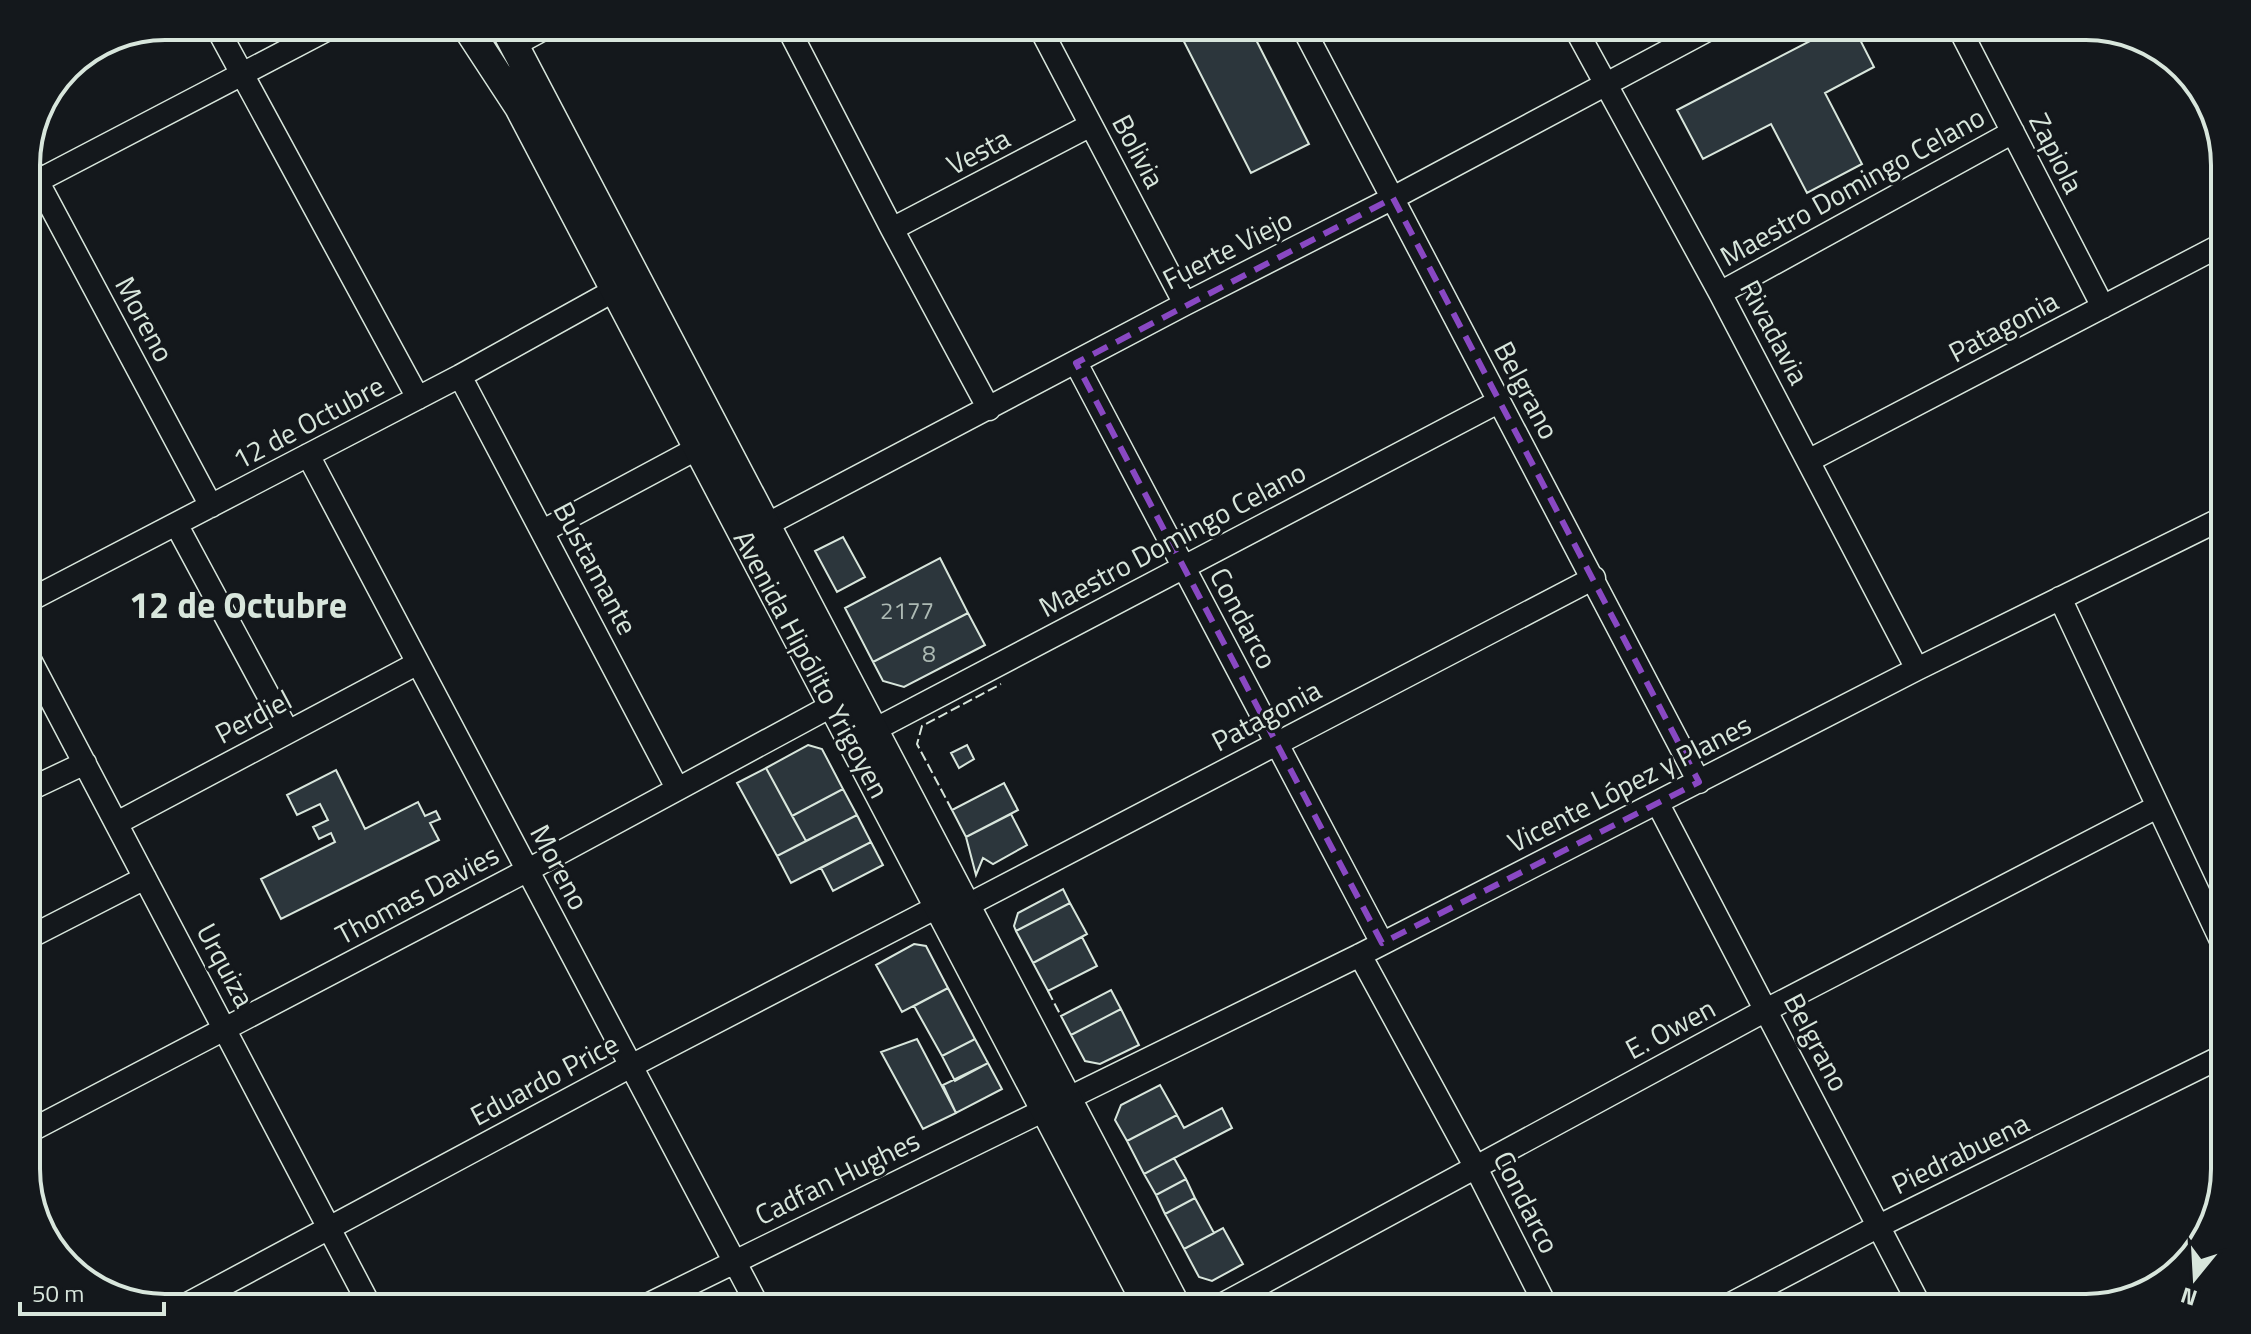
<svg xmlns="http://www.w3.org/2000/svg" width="2251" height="1334" font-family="'Titillium Web',sans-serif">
<rect width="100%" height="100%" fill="#14181c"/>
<!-- building -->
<path fill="#2c363c" stroke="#d8e6dc" stroke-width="2" d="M1176,26H1249L1309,144L1251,173Z
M1839,26H1853L1874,67L1825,93L1862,164L1807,193L1771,124L1703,159L1677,110Z
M843,537L865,577L837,592L815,551Z
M940,558L968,613L873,662L845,608Z
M968,613L985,645L904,687L883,681L873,662Z
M808,745L822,749L843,789L792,816L766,768Z
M967,745L974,759L959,768L951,753Z
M766,768L806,841L777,856L737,783Z
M336,770L365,829L418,802L425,816L436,811L440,819L430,823L439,840L281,919L261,879L335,842L331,833L319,839L313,827L328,820L320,804L297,815L287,795Z
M1004,783L1018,810L966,837L952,810Z
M843,789L857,815L806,841L792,816Z
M1011,814L1027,845L993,864L983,858L976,875L966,837Z
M857,815L871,842L791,883L777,856Z
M871,842L883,865L833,891L821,868Z
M1063,889L1070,903L1016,931L1014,926L1018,913Z
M1070,903L1087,934L1033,963L1016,931Z
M1082,937L1097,966L1048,991L1033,963Z
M914,944L926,946L948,988L902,1012L876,965Z
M948,988L975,1039L942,1056L914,1006Z
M1111,990L1121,1009L1071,1035L1061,1016Z
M1121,1009L1139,1045L1100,1064L1085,1061L1071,1035Z
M917,1039L956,1113L923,1129L881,1052Z
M975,1039L988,1063L955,1081L942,1056Z
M988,1063L1002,1089L956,1113L943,1085Z
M1160,1085L1177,1115L1127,1141L1115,1120L1121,1105Z
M1222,1108L1232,1128L1144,1174L1127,1141L1177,1115L1184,1128Z
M1174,1158L1186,1179L1156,1195L1144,1174Z
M1186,1179L1195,1198L1165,1214L1156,1195Z
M1195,1198L1214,1233L1184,1249L1165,1214Z
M1223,1228L1243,1264L1212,1281L1199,1277L1184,1249Z"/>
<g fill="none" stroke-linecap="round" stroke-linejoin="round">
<defs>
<path id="minor" d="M216,26L418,398
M787,26L892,229L989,409
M1039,26L1185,304
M1302,26L1699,782
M1574,26L1720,293L1917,669
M1958,26L2103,307
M514,45L549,26
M26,160L211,506
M26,187L334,26
M892,229L1091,125
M1720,293L2013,132
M1076,363L1382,943
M460,376L677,788
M308,455L759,1308
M1808,461L2225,243
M176,524L288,732
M766,525L1185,304L1393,198L1715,26
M543,531L698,448
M2060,598L2225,949
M26,602L460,376L615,290
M26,652L371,1308
M874,730L1498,402
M26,791L85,763
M1658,804L1921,1308
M117,823L418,663
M966,906L1594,578
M26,939L145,878
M1360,955L1475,1166L1547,1308
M26,1133L528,870L833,705
M180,1308L631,1066L939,906
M641,1308L1360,955L1917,669L2225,517
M1216,1308L1766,1010L2157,807
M1723,1308L1879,1226L2225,1055"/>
<path id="major" d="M466,26L519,107L1149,1308
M504,26L1177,1308"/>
</defs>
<!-- minor casing -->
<use href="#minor" stroke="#d8e6dc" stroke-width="25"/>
<!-- major casing -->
<use href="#major" stroke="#d8e6dc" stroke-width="31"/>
<!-- minor -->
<use href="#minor" stroke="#14181c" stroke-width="22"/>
<!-- major -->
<use href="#major" stroke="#14181c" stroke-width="28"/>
<!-- fence -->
<path stroke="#d8e6dc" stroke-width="2" stroke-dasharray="10 4" stroke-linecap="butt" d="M952,810L917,744L922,726L1001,684
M1048,991L1061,1016"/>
</g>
<!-- marked area -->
<path fill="none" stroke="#8948c3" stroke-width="6" stroke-dasharray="16 10" stroke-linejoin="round" d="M1393,198L1699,782L1382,943L1076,363Z"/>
<g text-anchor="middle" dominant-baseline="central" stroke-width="6" stroke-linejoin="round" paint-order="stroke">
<!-- number labels -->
<g font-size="24" fill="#adbab4">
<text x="907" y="610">2177</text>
<text x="929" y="653">8</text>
</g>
<!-- street labels -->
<g font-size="28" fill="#d8e6dc" stroke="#14181c">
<text transform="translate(978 151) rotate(-28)">Vesta</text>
<text transform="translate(1139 151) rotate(62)">Bolivia</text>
<text transform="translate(2057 153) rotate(63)">Zapiola</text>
<text transform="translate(1852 186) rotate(-29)">Maestro Domingo Celano</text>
<text transform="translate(1227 249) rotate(-27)">Fuerte Viejo</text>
<text transform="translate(145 319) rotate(62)">Moreno</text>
<text transform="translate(2003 326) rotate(-28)">Patagonia</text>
<text transform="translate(1775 332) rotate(62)">Rivadavia</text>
<text transform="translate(1527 390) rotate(62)">Belgrano</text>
<text transform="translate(308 422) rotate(-28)">12 de Octubre</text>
<text transform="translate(1172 539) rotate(-28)">Maestro Domingo Celano</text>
<text transform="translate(596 568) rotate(62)">Bustamante</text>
<text transform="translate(1244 618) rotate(62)">Condarco</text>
<text transform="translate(812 664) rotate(62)">Avenida Hipólito Yrigoyen</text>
<text transform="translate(1266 715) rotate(-28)">Patagonia</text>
<text transform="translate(253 716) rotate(-28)">Perdiel</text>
<text transform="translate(1629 783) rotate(-27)">Vicente López y Planes</text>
<text transform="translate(560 867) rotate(62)">Moreno</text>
<text transform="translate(417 894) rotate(-28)">Thomas Davies</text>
<text transform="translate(226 965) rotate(62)">Urquiza</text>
<text transform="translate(1670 1028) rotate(-28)">E. Owen</text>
<text transform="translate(1817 1042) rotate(62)">Belgrano</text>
<text transform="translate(544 1079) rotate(-28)">Eduardo Price</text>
<text transform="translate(1960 1153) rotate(-26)">Piedrabuena</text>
<text transform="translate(837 1177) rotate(-26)">Cadfan Hughes</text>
<text transform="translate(1527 1202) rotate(63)">Condarco</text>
</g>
<!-- district labels -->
<g font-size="36" font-weight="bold" fill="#d8e6dc" stroke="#14181c">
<text x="238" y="604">12 de Octubre</text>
</g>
</g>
<!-- crop -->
<path d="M0 0H2251V1334H0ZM165 40H2086A125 125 0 0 1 2211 165V1169A125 125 0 0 1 2086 1294H165A125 125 0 0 1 40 1169V165A125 125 0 0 1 165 40Z" fill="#14181c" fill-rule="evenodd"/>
<path fill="none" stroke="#d8e6dc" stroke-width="4" d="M165 40H2086A125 125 0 0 1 2211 165V1169A125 125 0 0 1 2086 1294H165A125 125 0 0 1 40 1169V165A125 125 0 0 1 165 40Z"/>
<!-- north arrow -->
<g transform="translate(2195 1278) rotate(198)" stroke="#14181c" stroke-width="6" paint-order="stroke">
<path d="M0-6L14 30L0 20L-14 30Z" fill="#d8e6dc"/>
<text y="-12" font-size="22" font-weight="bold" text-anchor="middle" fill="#d8e6dc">N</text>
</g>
<!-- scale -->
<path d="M20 1302v12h144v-12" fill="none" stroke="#d8e6dc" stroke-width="4"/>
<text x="32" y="1302" font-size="24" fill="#d8e6dc" stroke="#14181c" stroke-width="6" paint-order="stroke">50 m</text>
</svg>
